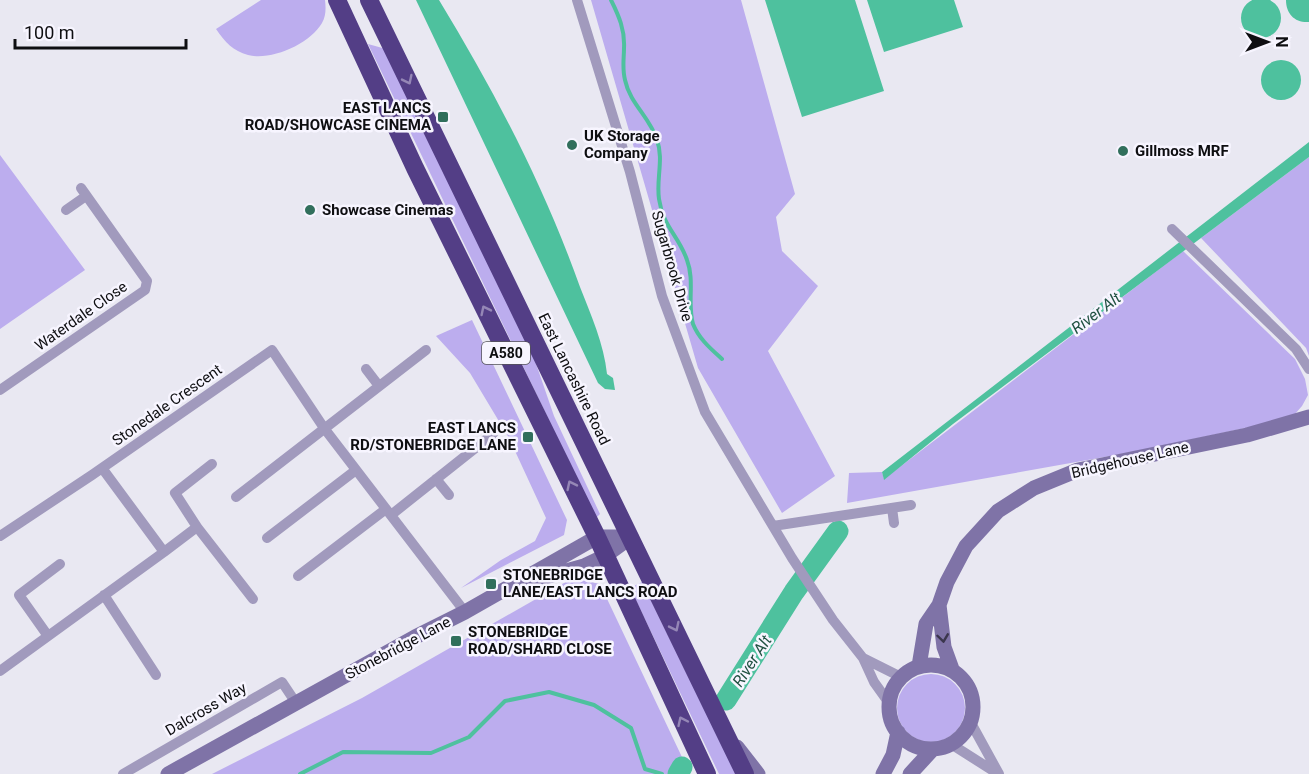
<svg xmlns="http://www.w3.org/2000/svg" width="1309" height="774" font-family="Roboto,sans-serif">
<rect width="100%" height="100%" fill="#e9e8f2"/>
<!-- green -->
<path fill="#bcadee" d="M261,0H325C326,8 326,16 322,23C310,44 271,61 248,55C233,51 225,42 216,29Z
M591,0H741L795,194L776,217L782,251L818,286L768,351L835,476L782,513L698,368Z
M368,44L386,49L532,352L554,416L600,514L596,518Z
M0,155L85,270L0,329Z
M1309,157V356L1306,348L1201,238Z
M1183,251L1295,359L1305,379L1308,395L1302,406L1295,414L1250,427L1138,451L847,503L849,473L882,472L884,479Z
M472,320L567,520L564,535L461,588L501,560L535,541L546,518L509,438L470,373L436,336Z
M577,579L600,584L690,774H212L362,698L564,583Z
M642,582L736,774H719L630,588Z
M897 708a34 34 0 1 1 68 0a34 34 0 1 1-68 0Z"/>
<!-- water -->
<path fill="#4ec19e" d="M1241 18a20 20 0 1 1 40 0a20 20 0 1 1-40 0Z
M416,0H439C495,92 544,186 580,287C591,315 604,344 607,374L613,378L615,390L605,389L598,383Z
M765,0H855L884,91L802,117Z
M867,0H954L963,27L884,52Z
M1286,0H1309V22C1295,23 1286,14 1286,0Z
M1261 80a20 20 0 1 1 40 0a20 20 0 1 1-40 0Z
M1309,142V157L953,424L884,480L882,472Z"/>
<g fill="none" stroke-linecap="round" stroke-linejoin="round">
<!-- stream -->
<path stroke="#4ec19e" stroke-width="4" d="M611,0C619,16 625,30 624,48C624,59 622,68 625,80C630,104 650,117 657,140C664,159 656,179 659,199C663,227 679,236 687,260C695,281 687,303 693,324C699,339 711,349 722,359
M300,774L343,752L431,753L469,737L505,701L549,692L594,705L631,728L645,769L662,774"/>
<!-- river -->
<path stroke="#4ec19e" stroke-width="21" d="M726,700L794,592L838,531
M678,774L682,767"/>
<!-- street -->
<path stroke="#a19abd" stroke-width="10" d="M577,0L630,172L662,296L705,412L792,558L833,620L863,658L874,682L889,703
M66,210L86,196
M1172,229L1296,349L1309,369
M366,369L379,386
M0,390L145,290L147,281L81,188
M436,479L449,495
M236,497L426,350
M892,508L894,523
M391,515L493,434
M773,526L911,505
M197,527L253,599
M0,536L92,475L272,350L324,428L465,612
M267,538L356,470
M164,552L197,527L175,493L212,464
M298,576L386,509
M104,595L156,675
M48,636L19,595L60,564
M863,658L901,677
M0,671L164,552L102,468
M971,723L999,774
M951,744L995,772
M123,774L282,682L296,703"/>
<!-- secondary -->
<path stroke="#7f73a7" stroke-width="15" d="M531,581L584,566L605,556L631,537
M939,605L944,647L952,669
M889 707a42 42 0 1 1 84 0a42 42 0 1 1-84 0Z
M919,666L926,624L939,605L947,582L966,546L998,511L1034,488L1078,470L1247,435L1309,417
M737,747L758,774
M168,774L415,637L465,612L597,537H631
M883,774L893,755L898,732
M910,774L933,749"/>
<!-- highway -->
<path stroke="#533e86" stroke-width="18" d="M337,0L415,168L597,537L707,774
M369,0L745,774"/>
</g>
<!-- one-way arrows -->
<defs><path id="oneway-chevron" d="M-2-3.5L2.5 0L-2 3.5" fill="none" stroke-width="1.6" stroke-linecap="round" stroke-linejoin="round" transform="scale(1.5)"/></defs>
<g stroke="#9587b6">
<use href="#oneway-chevron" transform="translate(408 80) rotate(64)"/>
<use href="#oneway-chevron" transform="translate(485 310) rotate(-116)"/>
<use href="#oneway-chevron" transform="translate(571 485) rotate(-116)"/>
<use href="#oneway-chevron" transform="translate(675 627) rotate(64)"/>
<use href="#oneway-chevron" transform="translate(682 721) rotate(-115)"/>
</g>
<use stroke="#3b364d" href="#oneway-chevron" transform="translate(943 638) rotate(82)"/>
<!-- markers -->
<g fill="#316f5c" stroke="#f7f5ff" stroke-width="2">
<rect x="437" y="111" width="12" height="12" rx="3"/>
<circle cx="572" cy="145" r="6"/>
<circle cx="1123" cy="151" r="6"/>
<circle cx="310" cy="210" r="6"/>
<rect x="522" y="431" width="12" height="12" rx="3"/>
<rect x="485" y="578" width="12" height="12" rx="3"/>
<rect x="450" y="635" width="12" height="12" rx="3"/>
</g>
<g text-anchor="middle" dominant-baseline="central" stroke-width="5" stroke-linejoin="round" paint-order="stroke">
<!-- shield labels -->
<rect fill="#f7f5ff" stroke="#545358" stroke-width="1.5" x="482" y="342" width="48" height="22" rx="4.5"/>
<g font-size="14" font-weight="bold" fill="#0e0e11">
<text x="506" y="353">A580</text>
</g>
<!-- poi labels -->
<g font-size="15" font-weight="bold" fill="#0e0e11" stroke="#f7f5ff" text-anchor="start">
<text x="431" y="108" text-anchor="end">EAST LANCS<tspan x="431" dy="17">ROAD/SHOWCASE CINEMA</tspan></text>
<text x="584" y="136">UK Storage<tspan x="584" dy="17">Company</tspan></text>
<text x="1135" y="151">Gillmoss MRF</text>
<text x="322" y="210">Showcase Cinemas</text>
<text x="516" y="428" text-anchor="end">EAST LANCS<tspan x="516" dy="17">RD/STONEBRIDGE LANE</tspan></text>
<text x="503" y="575">STONEBRIDGE<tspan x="503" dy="17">LANE/EAST LANCS ROAD</tspan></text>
<text x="468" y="632">STONEBRIDGE<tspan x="468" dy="17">ROAD/SHARD CLOSE</tspan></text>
</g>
<!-- street labels -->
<g font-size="15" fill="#0e0e11" stroke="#f7f5ff">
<text transform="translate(672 266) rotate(74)">Sugarbrook Drive</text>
<text transform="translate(81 316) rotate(-35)">Waterdale Close</text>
<text transform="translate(574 379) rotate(64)">East Lancashire Road</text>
<text transform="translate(167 405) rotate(-35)">Stonedale Crescent</text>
<text transform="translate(1130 460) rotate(-13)">Bridgehouse Lane</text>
<text transform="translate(398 648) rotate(-28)">Stonebridge Lane</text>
<text transform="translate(206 709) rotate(-30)">Dalcross Way</text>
</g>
<!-- water labels -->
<g font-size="16" font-style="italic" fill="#225243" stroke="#f7f5ff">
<text transform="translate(1096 313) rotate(-37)">River Alt</text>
<text transform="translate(752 661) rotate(-57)">River Alt</text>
</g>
</g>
<!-- north arrow -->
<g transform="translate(1267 42) rotate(90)" stroke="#f7f5ff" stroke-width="4.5" paint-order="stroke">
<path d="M0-4.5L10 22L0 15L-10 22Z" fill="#0e0e11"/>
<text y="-9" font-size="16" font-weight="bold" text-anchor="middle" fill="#0e0e11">N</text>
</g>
<!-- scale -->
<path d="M15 39v9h171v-9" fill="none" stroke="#0e0e11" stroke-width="3"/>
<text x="24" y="39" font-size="18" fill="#0e0e11" stroke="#f7f5ff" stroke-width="4.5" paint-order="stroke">100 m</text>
</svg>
